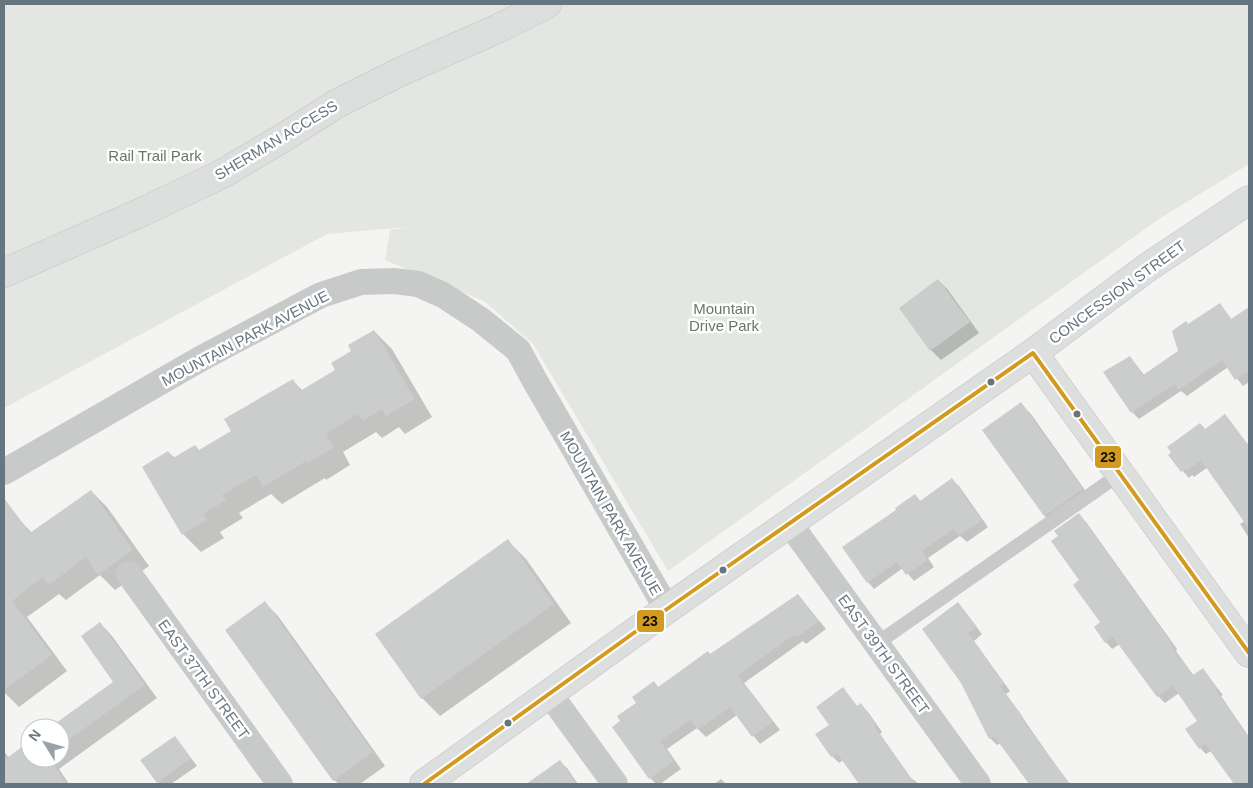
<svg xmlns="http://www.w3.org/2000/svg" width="1253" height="788" font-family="Helvetica,sans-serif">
<rect width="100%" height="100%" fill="#f4f4f2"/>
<!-- green -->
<path fill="#e4e6e1" d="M4,4H1249V164L1159,219L668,571L533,344L484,301L385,260L390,230L407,227L327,234L4,408Z"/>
<!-- shadow -->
<path fill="#0003" d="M938,280L948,290L979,333L941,360L931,350Z
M1220,305L1232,320L1243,313L1249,319V382L1243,386L1228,367L1187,396L1181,391L1139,419L1132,412L1105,373L1130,357L1145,376L1179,352L1188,325Z
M374,331L392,349L432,417L405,434L399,427L382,438L376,432L343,452L350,465L326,480L325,478L282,504L271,494L239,513L243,518L220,532L224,538L201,552L183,534L168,452L175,458L200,451L233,432L292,380L303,391L337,370L353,351Z
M1021,404L1031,414L1092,500L1055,526L1045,516L984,430Z
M1225,415L1249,446V538L1240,524L1245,521L1208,467L1194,477L1192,475L1189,478L1169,455L1200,424L1206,430Z
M952,480L959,486L988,527L967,542L960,536L928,558L934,567L914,581L903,568L874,589L868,582L897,510L915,495L921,502Z
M91,491L107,507L149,566L115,590L100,575L66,600L59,594L27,617L67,671L19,707L4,692V522L14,514L32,533Z
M1079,515L1086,522L1177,649L1176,651L1194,676L1203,670L1223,695L1221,696L1249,737V784H1236L1211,751L1206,754L1200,748L1199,721L1179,693L1165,703L1158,696L1120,644L1112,649L1106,642L1102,622L1081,581Z
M508,541L526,559L571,623L440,716L422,698Z
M798,595L826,629L806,644L803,641L744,683L780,730L760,744L737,715L706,737L697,728L667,749L681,769L660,784H656L650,778L622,721L654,683L659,688L711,656Z
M265,603L278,616L385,766L360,784H339L334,780Z
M958,604L982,634L974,641L1010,691L1006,694L1069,784H1031L1001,743L997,745L990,738Z
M100,623L112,636L157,698L59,769L69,784H4V751L9,758L30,743V758H60V728H51L115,682Z
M843,689L858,707L861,705L868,712L882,732L880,734L911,778L919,784H861L843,760L839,763L832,756L817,734L830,725Z
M175,737L197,766L171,784H160L158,782Z
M560,762L567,768L578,784H542L537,778Z
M721,779L726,784H714Z"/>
<!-- building -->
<path fill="#cbcccc" d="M938,279L970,322L930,351L899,308Z
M1220,303L1231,319L1249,307V371L1235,380L1222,360L1179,390L1175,384L1131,413L1103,372L1130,356L1143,375L1178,351L1172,331L1186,321L1188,324Z
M374,330L415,399L386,416L382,409L363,421L358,414L326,434L334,447L308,463L306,461L263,487L256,475L222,495L226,500L203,514L207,520L182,535L142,467L168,451L173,458L195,445L199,450L231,431L224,419L293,379L300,391L335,370L331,363L351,351L348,345Z
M1021,402L1083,489L1044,516L982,430Z
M1225,414L1249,446V529L1201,460L1187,471L1185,469L1181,472L1168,455L1171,452L1167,447L1200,423L1205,429Z
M952,478L982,520L959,536L954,529L922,551L928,560L906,575L897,562L867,583L842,547L896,510L895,508L915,494L920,501Z
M91,490L133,550L98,575L86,557L49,585L43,577L12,601L52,655L4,690V498L30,533Z
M1079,513L1171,642L1170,643L1193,675L1203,668L1217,688L1215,689L1249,738V784H1234L1205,744L1199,749L1185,729L1197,721L1173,686L1157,697L1113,637L1105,643L1094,627L1100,622L1073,585L1079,580L1051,541L1058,536L1054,531Z
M508,539L554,604L421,699L375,634Z
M798,594L819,621L797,637L795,634L738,675L773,722L752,737L730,707L698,730L690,720L660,741L674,761L649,779L612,727L620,721L617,716L636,703L632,697L654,681L658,687L708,651L710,654Z
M265,601L373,752L333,781L225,630Z
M958,602L977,627L968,633L1004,684L1000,686L1023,717L1021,718L1070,784H1029L994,736L989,739L961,683L922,629Z
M100,622L145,685L60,746V728H49L113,682L81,636Z
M843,687L857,706L861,703L876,725L874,726L915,784H859L837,753L831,757L815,734L829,725L816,707Z
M175,736L191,758L157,783L140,760Z
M30,741V758H49L67,784H4V760Z
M560,760L577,784H526Z"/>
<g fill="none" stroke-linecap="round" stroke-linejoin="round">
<defs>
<path id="secondary" d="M4,273L142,212L222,174L286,136L336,104L402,71L497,29L547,4
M1033,353L1249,653
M424,784L667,609L1033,353L1148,267L1249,200"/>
</defs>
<!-- secondary casing -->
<use href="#secondary" stroke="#d1d1d1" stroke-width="30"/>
<!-- service -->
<path stroke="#c8caca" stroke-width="14" d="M876,644L1120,474"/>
<!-- minor -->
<path stroke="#c8caca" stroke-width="26" d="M4,472L202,358L321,295L361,282L394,281L418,284L443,295L481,320L518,350L535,381L667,609
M790,524L978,784
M129,574L280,784
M549,693L615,784"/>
<!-- secondary -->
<use href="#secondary" stroke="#dddede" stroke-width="28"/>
<defs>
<path id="bus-1" d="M424,784L667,609L1033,353L1249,653"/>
</defs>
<!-- bus-1 casing -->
<use href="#bus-1" stroke="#fff" stroke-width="8"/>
<!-- bus-1 -->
<use href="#bus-1" stroke="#d39a20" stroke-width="4"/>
</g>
<!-- markers -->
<g fill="#667680" stroke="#fff" stroke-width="2">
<circle cx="991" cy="382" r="4.5"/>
<circle cx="1077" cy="414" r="4.5"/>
<circle cx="723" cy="570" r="4.5"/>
<circle cx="508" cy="723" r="4.5"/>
</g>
<g text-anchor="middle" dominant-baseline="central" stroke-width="5" stroke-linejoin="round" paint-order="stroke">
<!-- street labels -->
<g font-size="15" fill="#667680" stroke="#fff">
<text transform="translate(276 140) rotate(-31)">SHERMAN ACCESS</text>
<text transform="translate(1117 292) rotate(-36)">CONCESSION STREET</text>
<text transform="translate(245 338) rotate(-28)">MOUNTAIN PARK AVENUE</text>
<text transform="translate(611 513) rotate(60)">MOUNTAIN PARK AVENUE</text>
<text transform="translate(884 654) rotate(54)">EAST 39TH STREET</text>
<text transform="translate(204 679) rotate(54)">EAST 37TH STREET</text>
</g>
<!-- park labels -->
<g font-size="15" fill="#697864" stroke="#fff">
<text x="155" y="155">Rail Trail Park</text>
<text x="724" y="308">Mountain<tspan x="724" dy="17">Drive Park</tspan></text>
</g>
</g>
<g stroke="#fff" stroke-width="2">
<rect x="1094" y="445" width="28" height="24" rx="5" fill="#d39a20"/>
<rect x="636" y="609" width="29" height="24" rx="5" fill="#d39a20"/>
</g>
<g font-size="14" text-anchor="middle" font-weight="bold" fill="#111">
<text x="1108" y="462">23</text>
<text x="650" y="626">23</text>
</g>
<!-- border -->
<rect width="1253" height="788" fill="none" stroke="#667680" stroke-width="10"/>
<!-- north arrow -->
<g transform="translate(45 743) rotate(307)"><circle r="24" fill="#ffffff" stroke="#c2c8cc"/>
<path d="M0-4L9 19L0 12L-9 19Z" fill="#98a2a8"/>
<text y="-8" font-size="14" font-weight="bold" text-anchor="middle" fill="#667680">N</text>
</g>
</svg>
